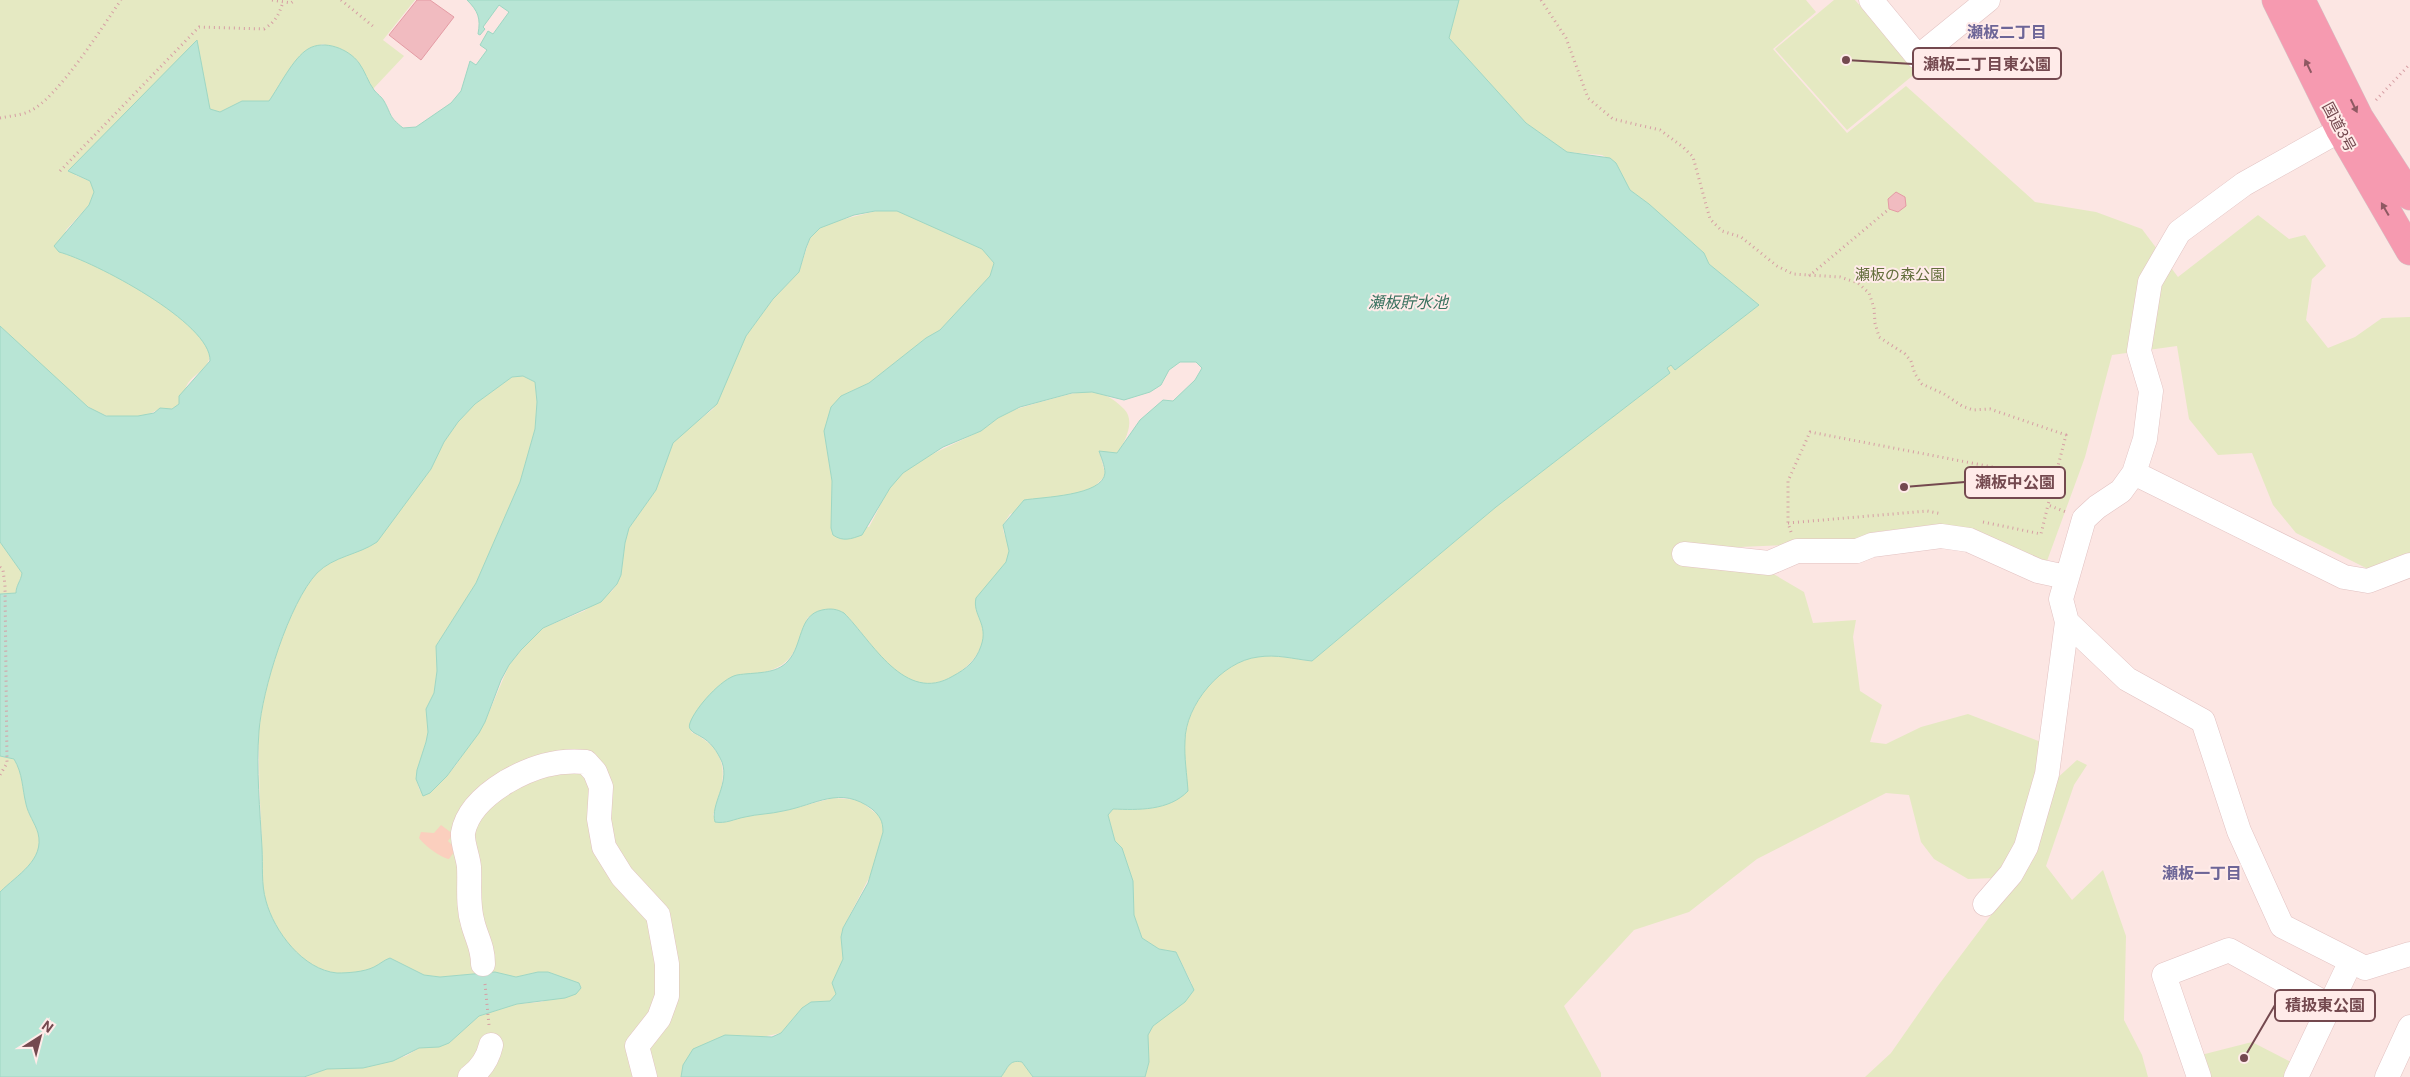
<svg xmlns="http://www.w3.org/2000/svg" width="2410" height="1077" font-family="Roboto,'Noto Sans JP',sans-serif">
<rect width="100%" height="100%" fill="#fce6e3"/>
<!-- green -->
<path fill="#e5e9c2" d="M0,0H415L383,40L404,56L373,89L358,61L323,44L308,49L294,65L269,101H242L220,112L210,109L197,41L75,175L90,181L94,192L89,205L66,230L59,252C101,263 171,305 201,337C205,342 207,349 210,354C209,371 192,373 186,387C183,396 180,409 168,409C164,409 161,408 157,410C145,418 119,420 105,415C79,408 23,347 0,326Z
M1459,0H1806L1816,12L1773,49L1847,133L1906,86L2035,202L2096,212L2142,229L2178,277L2258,215L2289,239L2305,235L2326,266L2312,279L2306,320L2328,348L2355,337L2382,318L2410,317V553L2370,570L2296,533L2273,505L2252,453L2218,455L2189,419L2177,346L2112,355L2085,457L2047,561L1940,524L1875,532L1852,542L1716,548L1765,569L1804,592L1813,623L1856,620L1853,637L1860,691L1882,705L1870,742L1886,744L1921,727L1968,714L2041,742L2039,776L2023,837L1995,878L1968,879L1934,859L1921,842L1909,795L1886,793L1757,859L1689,912L1634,930L1564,1006L1601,1073V1077H1145L1149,1062L1148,1035L1153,1026L1192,984L1176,952L1159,949L1142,938L1134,915L1133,881L1122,848L1115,841L1108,815L1113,809C1145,810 1161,811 1188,791C1187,775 1184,758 1185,741C1185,705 1220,664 1254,657C1274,653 1292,659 1312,661L1496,507L1670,373L1666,368L1671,365L1675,370L1759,305L1709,264L1704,253L1649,204L1630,190L1616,163L1602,155L1567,152L1526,123L1449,38Z
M1834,0H1855L1917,72L1847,130L1775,49Z
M876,211H897L906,214L982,249L994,263L990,276L940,330L926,338L869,383L841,396L824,431L832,481L831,528L869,527C879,510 887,486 903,473C926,454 954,445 980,431C986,428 992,422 998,418C1012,409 1025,407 1040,402C1072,394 1098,381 1124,409C1136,421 1125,442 1117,454L1099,451L1105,473L1103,478L1092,489L1010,514L1003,525C1002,534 1009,541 1009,551C1008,569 986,585 976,599C977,610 984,620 984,632C984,664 938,695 908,680C884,667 864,633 844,613L808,617C794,646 798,665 760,673L691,732C732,751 726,780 713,815L721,823L747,816L784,811L833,798L859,800L879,816L883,824V832L871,874L843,928L841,937L843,959L832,983L836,994L830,1001L811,1002L802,1008L781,1033L757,1038L741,1035L683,1065L681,1077H305L327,1069L363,1068L406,1056L419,1048L449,1043L479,1016L517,1004L541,1002L581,988L579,983L548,972H538L516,977L494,972L440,977L424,975L390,958C384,960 380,964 374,967C364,972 348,974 337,973C303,970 274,931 266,901C261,884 263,866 262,848C261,818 259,788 259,758C259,749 258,740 259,731C262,690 289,603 317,573C334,556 358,555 377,541L431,469L444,442L458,422L475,404L512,377L523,376L535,382L537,402L535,429L520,482L476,583L436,646L437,671L434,693L426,709L428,732L426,742L417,770L416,779L420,791L447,776L456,765L485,722L509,665L530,640L543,628L584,611L612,591L617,584L621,575L625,543L629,528L656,490L673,443L681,434L713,409L746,336L773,299L799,272L810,238L820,228L833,222Z
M0,542L22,573C21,581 16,585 16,593L0,594Z
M0,756L14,759C23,774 22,788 26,804C28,814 35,823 38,833C45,860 17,875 0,892Z
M2077,760L2087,765L2074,785L2046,866L2072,900L2103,870L2126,936L2124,1020L2142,1055L2148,1077H1865L1891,1053L1937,987L2034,858L2054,781Z
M2252,1042L2291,1062L2284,1077H2208L2201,1055Z
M1015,1060L1022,1062L1033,1077H1001L1011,1062Z"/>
<!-- sand -->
<path fill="#fbcfbe" d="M441,825L453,834L448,841L453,846L454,852L449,859C441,858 424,845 419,838L421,832L434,833Z"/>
<!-- water -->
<path fill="#b8e5d5" stroke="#9ed7c3" d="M467,0H1459L1449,38L1526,123L1567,152L1610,158L1616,163L1630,190L1649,204L1704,253L1709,264L1759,305L1675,370L1671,365L1667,368L1670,373L1496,507L1312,661C1293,659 1277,654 1258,657C1222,661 1185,705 1185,741C1184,757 1187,775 1188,791C1169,811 1138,810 1113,809L1108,815L1115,841L1122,848L1133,881L1134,915L1142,938L1159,949L1176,952L1194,990L1185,1002L1153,1026L1148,1035L1149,1062L1145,1077H1033L1022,1062C1009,1059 1008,1068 1001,1077H681L683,1065L693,1049L725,1035L772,1037L781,1033L802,1008L811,1002L830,1001L836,994L832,983L843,959L841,937L843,928L868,883L883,832C883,821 880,816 872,809C840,785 816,805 783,811C771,814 757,814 745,817C734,819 726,824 715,822C710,804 730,784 722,762C717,751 711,742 700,736C697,734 693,733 691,730C689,728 689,726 690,723C695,708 722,678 737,675C754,672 776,675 788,661C803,645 798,615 822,610C831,608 837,609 844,613C872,641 905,705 953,676C966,669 976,661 981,646C989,624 972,615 976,598L1006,562L1009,551L1003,525L1024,500C1042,497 1103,496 1105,473C1105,466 1101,457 1099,451L1117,453L1140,420L1163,400L1173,401L1195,380L1202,368L1196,362H1180L1169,370L1161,385L1150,392L1124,400L1092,392L1072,393L1020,407L998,418L981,431L943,447L903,473L890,488L862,535C851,539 843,542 833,535L831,528L832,481L824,431L831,407L841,396L869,383L926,338L940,330L990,276L994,263L982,249L897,211H875L854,215L820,228L810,238L806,248L799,272L773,299L746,336L717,404L673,443L656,490L629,528L625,543L621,575L617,584L601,602L543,628L521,650L509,665L501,680L485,722L479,733L447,776L430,793L423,796L416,779L417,770L426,742L428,732L426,709L434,693L437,671L436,646L476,583L520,482L535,429L537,402L535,382L523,376L512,377L475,404L458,422L444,442L431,469L377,542C358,555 334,556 317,573C289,603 262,690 259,731C256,768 260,811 262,848C263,866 261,884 266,901C274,931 303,970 337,973C348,973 364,972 374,967C380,964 384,960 390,958L424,975L440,977L495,972L516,977L538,972H548L579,983L581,988L576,994L565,998L517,1004L479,1016L449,1043L439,1047L419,1048L393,1061L363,1068L327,1069L304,1077H0V892C17,875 45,860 38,833C35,823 28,814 26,804C22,788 23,774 14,759L0,756V594L16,593C16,585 21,581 22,573L0,542V326L88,407L106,416H138L154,413L160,408L172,409L179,404V396L210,361C212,323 93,261 59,252L54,246L89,205L94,192L90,181L68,171L197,40L210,109L220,112L242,101H269C279,87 293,58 308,49C324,39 349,49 359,63C365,71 368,82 374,90C377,94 382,97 384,101C392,115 388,116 403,128L416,127L451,103L461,91L470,61L476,65L487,50L480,45L488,31L493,34L509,12L499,5L483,27L485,29L480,35L478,34C481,18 478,11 467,0Z"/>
<!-- building -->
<path fill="#f1bbc0" stroke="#e49ba4" d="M417,0H430L454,17L421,60L389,35Z
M1896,192L1905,197L1906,206L1898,212L1889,209L1888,199Z"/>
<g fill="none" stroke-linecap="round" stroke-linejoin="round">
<defs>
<path id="minor" d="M1871,0L1918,57L1988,0
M2134,473L2344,577L2368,581L2410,565
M1684,554L1769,563L1797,551H1857L1872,545L1941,536L1969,540L2038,571L2066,577
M2067,622L2127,679L2203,721L2239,831L2282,926L2365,968L2410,954
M1985,904L2011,874L2026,847L2047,774L2067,622L2061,599L2084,519L2097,507L2121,491L2134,473L2145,439L2151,391L2139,351L2150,282L2179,232L2244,184L2340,130
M483,964C483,947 477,939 473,924C467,904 470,886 469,867C468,856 462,843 463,833C467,810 488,793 506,782C532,767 557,759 586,762L595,772L601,787L599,819L604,847L622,876L658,915L667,964V996L659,1018L637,1046L645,1077
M470,1077C481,1069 488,1058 491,1045
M2199,1077L2164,975L2229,950L2330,1006
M2296,1077L2350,963
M2387,1077L2410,1027"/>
<path id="highway" d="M2276,0L2340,130L2410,251
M2301,0L2359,117L2410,196"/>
</defs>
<!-- minor casing -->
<use href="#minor" stroke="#e2c2c2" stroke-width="25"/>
<!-- highway casing -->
<use href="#highway" stroke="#d3c5c7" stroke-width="29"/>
<!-- path -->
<path stroke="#d69ea4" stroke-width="3" stroke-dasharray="1 4" stroke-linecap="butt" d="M272,0L291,3L295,0
M341,0L374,27
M1541,0L1566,38L1588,98L1613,119L1660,130L1683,147L1693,157L1710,219L1722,231L1741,237L1777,266L1793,274L1840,277L1858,283L1869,293L1874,308L1875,323L1879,337L1905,354L1911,361L1915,374L1922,384L1944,394L1962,406L1973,410L1990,409L2066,435L2048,505L2066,512
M2376,100L2410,64
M0,118C10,116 22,115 30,111C57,99 103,26 121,0
M60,171L199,27L264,29C275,22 279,15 283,2
M1809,276L1889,209
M1983,522L2041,534L2048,505
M1788,523L1927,511L1942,514
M1791,532L1788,523V481L1810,432L2055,479
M0,567L3,570L5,585L7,763L0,775
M485,984L489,1025"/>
<!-- minor -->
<use href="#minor" stroke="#fff" stroke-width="24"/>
<!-- highway -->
<use href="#highway" stroke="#f69ab0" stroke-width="28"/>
</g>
<!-- one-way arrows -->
<defs><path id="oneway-solid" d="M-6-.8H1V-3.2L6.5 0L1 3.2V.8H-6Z" transform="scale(1.25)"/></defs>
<g fill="#8e5962">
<use href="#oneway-solid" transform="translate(2308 66) rotate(-116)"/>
<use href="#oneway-solid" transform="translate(2354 106) rotate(64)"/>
<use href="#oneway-solid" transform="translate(2385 209) rotate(-120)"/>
</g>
<g text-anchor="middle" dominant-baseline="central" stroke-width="4" stroke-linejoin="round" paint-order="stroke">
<!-- street labels -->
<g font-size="15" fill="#74494f" stroke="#ffebe9">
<text transform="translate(2339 127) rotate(62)">国道3号</text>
</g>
<!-- park labels -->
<g font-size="15" fill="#636e3c" stroke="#ffebe9">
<text x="1900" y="275">瀬板の森公園</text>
</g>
<!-- neighbourhood labels -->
<g font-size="16" font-weight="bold" fill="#6d6597" stroke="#ffebe9">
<text x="2007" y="32">瀬板二丁目</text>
<text x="2202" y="873">瀬板一丁目</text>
</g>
<!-- water labels -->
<g font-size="16" font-style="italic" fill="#3a725f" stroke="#ffebe9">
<text x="1408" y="302">瀬板貯水池</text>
</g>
</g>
<!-- callouts -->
<path fill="none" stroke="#74494f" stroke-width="2" d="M1846 60L1913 64M1904 487L1965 482M2244 1058L2275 1005"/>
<g fill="#74494f" stroke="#ffebe9" stroke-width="2">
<circle cx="1846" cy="60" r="5"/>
<circle cx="1904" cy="487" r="5"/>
<circle cx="2244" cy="1058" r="5"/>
</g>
<g fill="#ffebe9" stroke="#74494f" stroke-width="2">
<rect x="1913" y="48" width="148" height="31" rx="5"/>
<rect x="1965" y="467" width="100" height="31" rx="5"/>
<rect x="2275" y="990" width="100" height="31" rx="5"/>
</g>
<g font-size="16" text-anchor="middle" font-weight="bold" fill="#74494f">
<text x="1987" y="70">瀬板二丁目東公園</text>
<text x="2015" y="488">瀬板中公園</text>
<text x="2325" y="1011">積扱東公園</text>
</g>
<!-- north arrow -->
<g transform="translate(40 1037) rotate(36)" stroke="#ffebe9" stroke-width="4" paint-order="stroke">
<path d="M0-4L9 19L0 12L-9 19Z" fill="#74494f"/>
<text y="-8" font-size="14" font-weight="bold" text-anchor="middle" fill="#74494f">N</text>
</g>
</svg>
